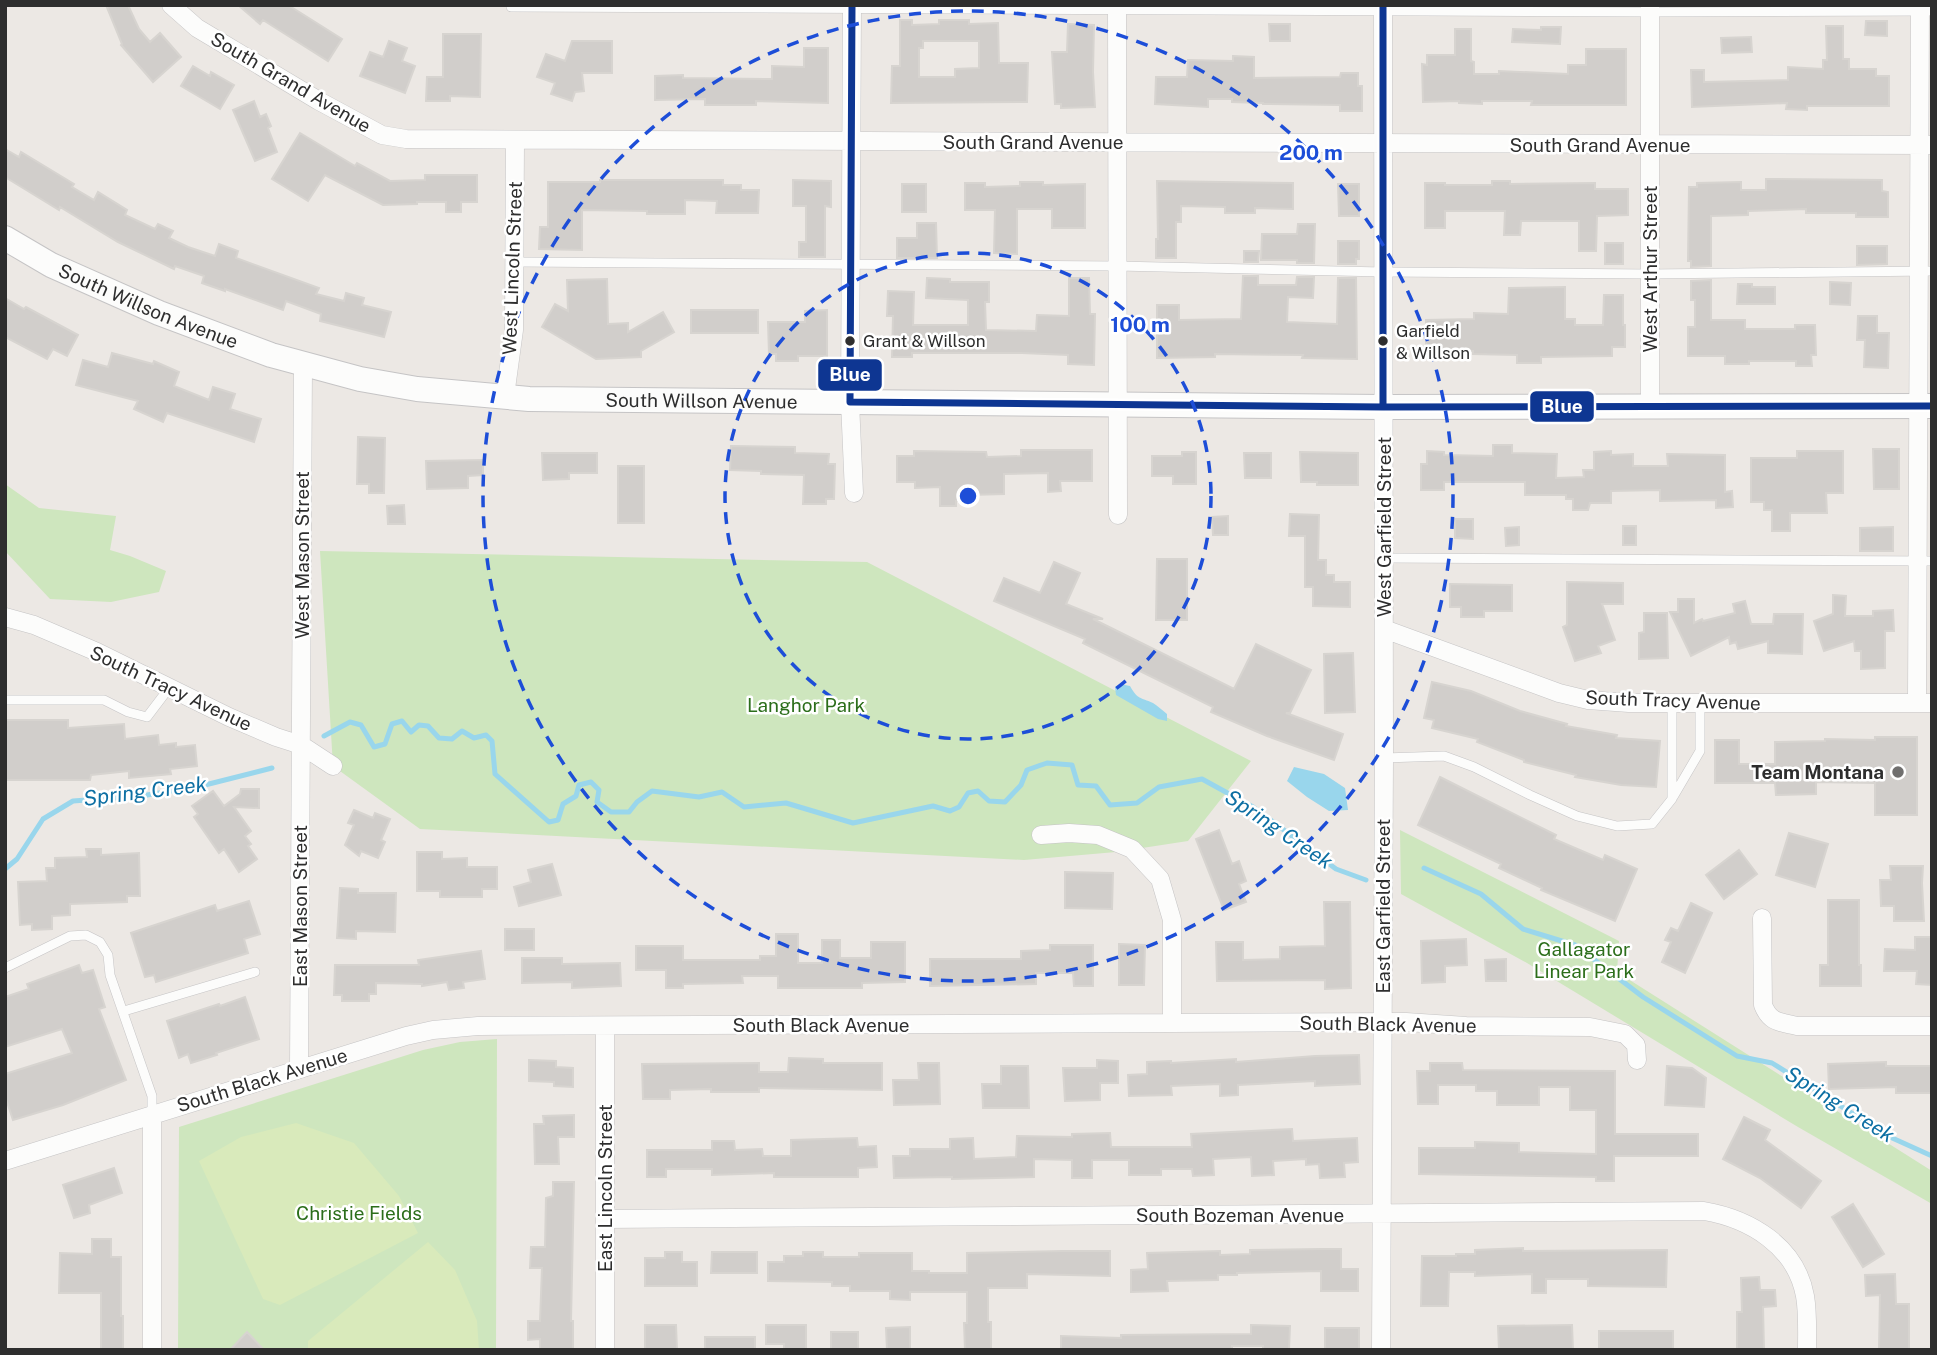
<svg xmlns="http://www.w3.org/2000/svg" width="1937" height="1355" font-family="'Public Sans',sans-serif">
<rect width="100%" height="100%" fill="#ece8e4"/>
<!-- green -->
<path fill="#cee6be" d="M5,484L39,508L116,516L110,550L130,556L166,571L159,592L111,602L50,599L5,551Z
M320,551L867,562L1251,761L1188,841L1116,852L1024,860L420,829L333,766Z
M1400,830L1619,941L1617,972L1932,1171V1204L1798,1127L1527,963L1401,894Z
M497,1039L496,1350H178L179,1127L423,1050L460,1042Z"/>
<!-- pitch -->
<path fill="#d9eabb" d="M296,1123L354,1143L399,1196L418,1233L280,1305L263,1299L199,1161L241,1137Z
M428,1242L455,1270L477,1321L479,1350H308V1341Z"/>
<!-- water -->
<path fill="#99d6ec" d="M1120,684L1130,686C1138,700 1140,697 1153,703C1158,706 1162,710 1167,714V721L1158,719L1116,695L1115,687Z
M1294,767L1324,774L1345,788L1348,810L1329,811L1307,797L1287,781Z"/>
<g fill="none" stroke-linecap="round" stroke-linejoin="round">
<!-- stream -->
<path stroke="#99d6ec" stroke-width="5" d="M324,736L350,722L361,725L374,747L385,744L392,724L402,721L411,732L419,725L428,726L439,738L452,739L462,731L474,738L486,735L492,741L495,774L549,822L558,820L563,804L576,796L579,785L591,782L599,790L597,802L611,812H629L637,802L652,791L699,797L722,792L744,807L786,803L853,823L933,806L950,811L959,807L968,793L978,791L989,801L1005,802L1021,785L1027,770L1047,763L1072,765L1078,785L1096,786L1110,805L1137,803L1159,787L1202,779L1253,807L1336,869L1366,880
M1424,868L1481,894L1523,929L1575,945L1643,997L1737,1056L1772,1063L1890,1137L1932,1156
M5,869L17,859L43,819L73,801L141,796L201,786L272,768"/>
</g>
<!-- building -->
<path fill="#d1cecb" stroke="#d7d4d0" stroke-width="2" fill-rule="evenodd" d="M106,5H128L139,29L150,42L160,33L181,57L153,82L121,45L122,44Z
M238,5H288L342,39L328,61L263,20L260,24Z
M900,20H912V25L939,24V20H969V24L998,23L999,63H1028L1027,102L891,103L892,66H900ZM923,41H979V68L955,69V77H919V48H923Z
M1866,21H1887V36L1865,35Z
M1068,24L1094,25L1093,72L1095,107L1061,108V104H1055L1052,52H1067Z
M1269,24H1290V41H1270Z
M1826,26H1843V59H1849V69H1876V76H1889V106H1807V110L1786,109L1787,103L1692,107L1691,70H1704V82L1788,80V67L1823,69V60H1827Z
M1541,27H1561L1560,44L1512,42L1513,29L1541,30Z
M1455,29H1471V61L1474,62V74H1499V71L1568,74V65H1586V49H1626V105H1531L1532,101H1482V104L1459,103V101L1423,102L1422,64L1427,65V55H1455Z
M443,34H481L480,97L450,96V101H426L427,77H443Z
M1751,37L1752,52L1722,53L1721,38Z
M389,41L407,48L402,61L415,66L405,93L360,76L370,52L383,57Z
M572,41H612V73H582L584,91L575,92L572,101L551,94L555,83L537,77L546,54L565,61Z
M804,48H828V103L756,101V105H705V99L655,100V76L683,75V78L772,79V66L804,67Z
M1233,56L1254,57V78L1340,77L1341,73H1358V86H1362V111H1340V105L1263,104V103L1232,102V99H1208V107L1155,104L1156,77H1187L1188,60L1233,61Z
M193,66L210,76L211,72L234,85L220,109L181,86Z
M254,101L260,117L266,114L271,126L268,128L277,152L255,161L233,110Z
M300,133L355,166L357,163L390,181L425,180V175H477V202H461V212H446V202H417V204L383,205L325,175L308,201L272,179Z
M5,149L19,157L21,152L74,184L72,187L94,200L98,192L127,210L125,215L155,229L158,224L173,231L169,238L188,247L215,256L219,244L238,251L236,258L319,288L316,294L344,301L346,293L364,298L362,305L391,312L384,337L320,321L321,314L286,301L283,310L225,289V291L202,283L204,276L175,266L174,269L118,242L60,207L59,210L5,177Z
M1766,179L1882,180V191L1888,192V217H1856V213H1806V209L1748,211V215L1711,216V266L1691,267V261H1688L1689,187H1697V183L1741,182V190H1766Z
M600,180H723V185H741V190H759L758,213H716L717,201L685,200V214H647V211L582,210V250L539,249L540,227H548V182H600Z
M793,180L831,181V207L825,206V257H799V242H806V206H793Z
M1157,181L1293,183V209L1255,208V213H1225V207L1181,206V222H1176V258H1156V239H1158Z
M1492,181H1510V184L1595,183V189H1628V215L1597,216L1596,251H1579V221H1521L1520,235H1504L1505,211H1445V228H1425V183H1445V185H1492Z
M1020,182H1043V185L1085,184V228H1052V209H1017V254L994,253L995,210H965V183H985V187L1020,186Z
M902,184H926V212H902Z
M1338,184H1359V216H1339Z
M917,223H936L937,258H897V238H917Z
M1298,224H1315L1314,263H1297V260H1261L1262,234H1297Z
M1338,241H1359V259H1356V264H1338Z
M1605,243H1623V264H1605Z
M1857,246H1887V264L1857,265Z
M1244,251H1259L1258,262H1244Z
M1243,276H1258V285H1296L1297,277H1314L1313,298L1288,297L1287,322L1337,324L1338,278H1356L1357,359L1302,358L1303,355L1215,354V357L1157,358V305H1179V320L1241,319Z
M927,278L950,279V282H989V302H985L986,330L1036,331L1037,315L1069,316V278H1089L1090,314H1095L1094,365L1068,364V355L1022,353H912V357H892L893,316H887L888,291L914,292L913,325H968V300L926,298Z
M607,279L608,324L628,323V332L663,312L674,332L641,351V357L596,359L542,327L555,304L568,311L567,280Z
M1711,280V320H1745V329H1795V325H1815L1816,355H1811L1812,366H1796V361H1749V364H1725V356H1688V327H1695V300H1691V281Z
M1830,282L1851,283L1850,305L1830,304Z
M1738,284H1752V287H1775V304H1737Z
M1565,287V319H1575V325H1603L1604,295H1623V325H1625V347H1612V356L1541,357V363H1517V355L1473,354V351H1426V320L1474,319V313L1508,314L1509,288Z
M5,298L24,309L26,307L78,335L67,356L53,349L47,359L5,337Z
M691,310H758V333H691Z
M827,310V356H798V361H776V354H769L768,322H805V311Z
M1858,316H1877V333H1889L1888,368L1864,367L1865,340H1857Z
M112,353L153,364L154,361L179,372L174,386L209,400L213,387L235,394L230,409L261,419L254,442L167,413L163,422L134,409L138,401L76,385L83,360L108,367Z
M358,437L385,438L384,493H369V484H357Z
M1493,445H1512V453L1557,454L1556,478L1584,477L1583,470H1594V452L1611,451V455L1633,454V466H1668L1667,454L1725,455V492L1732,491L1733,507L1716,508V500L1660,501V490L1611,491V503H1590L1588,510H1573V499H1566V495H1525V482H1444V490H1421V464H1427V451L1444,452V455L1493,456Z
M731,446L795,447V453L829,454L828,464H835L834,499H826V504H803L804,475L761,474V471L730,470Z
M1873,449H1899V489H1874Z
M1021,450H1092V481H1060L1061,491L1048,492V473L1004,474V494L969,495V501H956V506H940V487L915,488V482H897V456H914V451L986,452L987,457L1021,456Z
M1797,451H1843V493H1826L1827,513H1790V531H1772V510H1764V502H1751V458H1797Z
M1182,452H1196V484H1173V476H1152V456H1182Z
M1300,452L1358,453V485H1317V482H1301Z
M542,453H597V473H569V479L543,480Z
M1244,453H1271V478H1245Z
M483,460V475L468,476V488L427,489L426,461Z
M618,466H644V523H618Z
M404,505L405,524H388L387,506Z
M1290,514L1319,515L1318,560H1326V575H1334V582H1350V607L1313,606V587H1305V536H1289Z
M1228,516V535H1213L1212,517Z
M1455,519H1473V539L1455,538Z
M1623,526H1636V545H1623Z
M1519,527V545L1506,546L1505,528Z
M1893,527V551H1860V528Z
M1157,559H1187V620H1156Z
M1054,562L1080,573L1066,604L1103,619H1093L1234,689L1256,644L1311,670L1290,713H1286L1343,734L1334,760L1267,736L1211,712L1213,707L1083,643L1085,639L994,601L1004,578L1040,593Z
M1567,582L1623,583V604H1602L1615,640L1598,646L1601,653L1575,661L1563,627L1567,625Z
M1450,584L1512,585V611H1484V617H1461V607H1450Z
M1833,595L1846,596L1845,616H1873V611L1893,610L1894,631H1885V668L1861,669V651H1855L1854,641L1824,651L1814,621L1833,614Z
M1678,599H1694V623L1702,619L1703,621L1735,613L1733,604L1745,601L1751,624H1773L1774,614H1803L1802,654L1768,653V641L1738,649L1736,642L1730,644L1729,637L1691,656L1670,612H1678Z
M1644,613H1667L1668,658L1639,659V633L1644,632Z
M1353,653L1355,712L1325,713L1324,654Z
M1432,682L1471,691L1520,711L1567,724L1566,726L1617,735L1616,738L1660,741L1656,787L1621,785L1575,777L1576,775L1524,762V760L1477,742L1478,739L1432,728L1434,720L1424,718Z
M6,720H68V728L124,724L125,739L158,735L159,745L176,743V747L195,745L197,766L170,769L171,774L129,778V771L91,775L90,780H5Z
M1875,737H1917V815H1875V783L1816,782V794L1776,795L1775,783H1715V740H1739V764H1775V742L1825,741V739L1875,740Z
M1440,777L1556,835L1554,839L1603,860L1605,855L1637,869L1615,921L1541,890L1542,888L1499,868L1501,864L1418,825Z
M241,789H259V808L234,807L251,831L245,836L251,844L248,846L257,859L239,872L224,849L219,853L194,817L198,814L192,806L213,791L224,806L240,794Z
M354,810L373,818L375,813L390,819L381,840L385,842L378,858L361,851L359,856L345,845L354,825L348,823Z
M1219,830L1232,864L1239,861L1246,881L1239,884L1246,902L1224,910L1196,839Z
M1789,833L1828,844L1815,887L1776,875Z
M86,849H101V855L139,853L140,896H127V902L70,904V915L52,916V929L32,930V924L20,925L18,882L47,881L46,868H55V858L87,857Z
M1739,850L1757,874L1724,899L1706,875Z
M417,852H442V859L467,858V867H497V889H482V897H440V891H417Z
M552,864L561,895L519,906L514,887L531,882L528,870Z
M1890,866H1923L1922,883L1924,921H1894V906H1881L1880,880H1891Z
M1065,872L1113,873L1112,909L1065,908Z
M340,888L358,889V893H396L395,932L356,931V939L337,938Z
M1828,900H1859V965H1861V986H1820V965H1828Z
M249,901L260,934L244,939L248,953L156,982L154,975L145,977L131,933L215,905L217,911Z
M1324,902H1350L1351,988L1325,989V980L1217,981L1216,942H1243V960L1280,959V947L1325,946Z
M1691,903L1712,913L1685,973L1662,962L1671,942L1665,940L1671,928L1678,931Z
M505,929H534V950H505Z
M776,934H798V963H822V940H840V958H871V942H905V982L862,983V988H778V976H742L743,983L683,984V988H666V970H636V946H683V960H760V956H776Z
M1915,937H1932V985L1916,984L1917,971H1884L1885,949L1915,950Z
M1466,939L1467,965L1445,966V982L1422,983L1421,941Z
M1119,944L1145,945L1144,985H1119Z
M1050,945H1093V986H1074L1073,973H1036V984L930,986V959H1021V951L1050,950Z
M481,951L485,979L463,982L464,988L449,990L447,982L422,986V984L376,983V994H369V1001H342V995H334L335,965H419L418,960Z
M522,958H562V964L620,963L621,986L572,988V982L522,983Z
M1506,959V981H1486L1485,960Z
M79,965L82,973L93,970L105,1007L99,1009L126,1080L63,1105L13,1120L5,1096V1074L72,1053L62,1029L5,1047V997L29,989L27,984Z
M245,997L259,1039L216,1053L217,1055L191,1063L188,1054L179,1058L167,1021L219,1004L220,1006Z
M1359,1055L1360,1084L1315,1086V1081L1238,1085V1095L1220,1096V1084L1171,1086L1172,1095L1129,1096L1128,1075L1147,1074V1062L1171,1061V1063L1236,1059V1062L1315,1056Z
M789,1058L823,1059V1063H882V1090L759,1088V1092H711V1089L670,1090V1099H643L642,1064L759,1063V1072H788Z
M529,1060L556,1061V1067L573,1068V1087L554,1086V1082L529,1081Z
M1097,1060L1118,1061V1083H1100V1100L1065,1101L1063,1068H1097Z
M1886,1062V1066H1932V1093H1896V1087L1829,1089L1828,1064Z
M918,1063H939L940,1104L894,1105L893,1080H919Z
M1430,1063H1462L1463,1070L1615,1071V1134H1698V1156H1614V1181H1596V1177L1419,1174V1148H1475V1142L1519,1143V1152L1596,1154V1110H1570V1087H1539V1105H1497V1091H1476V1085H1438V1104H1418L1417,1071H1430Z
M1001,1066H1028L1029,1108H983L982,1084H1001Z
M1667,1066L1692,1068L1706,1078L1704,1107L1665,1105Z
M574,1115V1137H558L559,1164H535L534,1124H544L543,1116Z
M1744,1117L1770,1130L1765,1140L1821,1181L1801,1208L1760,1178L1723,1159Z
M1292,1129L1293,1141L1357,1138L1358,1162L1344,1163L1345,1177L1320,1178L1319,1164L1306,1165V1159L1273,1161L1274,1175L1252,1176L1251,1157L1213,1159L1214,1175L1193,1176L1192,1169H1161V1175H1129V1160H1092V1178H1072V1160L1034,1159V1177L952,1179V1177L894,1178L893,1156H910V1149H950V1139L973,1138L974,1159L1016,1157L1017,1136L1072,1137V1134L1110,1133L1111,1147H1192L1191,1134Z
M857,1138L858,1147L876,1146L877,1167L858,1168V1177H774V1173L712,1175V1169H666V1177H647V1150H712V1141H734L735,1150L762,1149L763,1156H791V1140Z
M114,1168L122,1193L89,1205L90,1213L74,1218L63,1185Z
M553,1182H574L571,1321H573V1350H540V1339L528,1340V1321H540L542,1268H530L531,1247H545L546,1198L553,1196Z
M1853,1204L1884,1254L1863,1267L1832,1217Z
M92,1239H111V1257H121V1316H123V1350H101V1293H59L60,1253L92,1254Z
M1523,1248V1251L1667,1250L1666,1287L1588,1286V1279H1546V1293H1532V1274L1475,1276V1272H1449L1448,1306H1421L1422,1256H1456V1254H1475V1250Z
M1321,1249H1341V1269H1358V1291H1321V1271L1237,1273V1275H1218V1280L1167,1281L1168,1291L1131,1292V1270L1148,1269L1147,1253L1220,1251V1255L1250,1254V1250Z
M1063,1251H1110V1276L1027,1274V1288H988V1322H991V1350H965L964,1323H967V1292H910V1300L890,1299V1291H850V1286H832V1282L768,1281V1262H784V1256H803V1252H823V1257H859V1253H912V1271H929V1273H967V1253Z
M665,1252H682V1262H697V1286H645V1258H665Z
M712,1252H757V1273H711Z
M1895,1274L1896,1304H1909V1350H1879L1880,1295L1866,1296L1865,1275Z
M1759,1277L1760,1290H1775L1776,1306L1763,1307L1764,1350H1737V1312H1742L1741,1278Z
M645,1325H676L677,1350H645Z
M766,1325H806V1350H784V1344H766Z
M1251,1325L1290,1326L1289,1350H1263V1346H1232V1350H1061V1336L1121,1338V1335L1251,1334Z
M1572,1325L1573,1350H1499L1498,1326Z
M910,1327V1350H887L886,1328Z
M1325,1328H1359V1350H1325Z
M1599,1331H1673V1350H1599Z
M247,1332L264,1350H230Z
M831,1332H858V1350H831Z
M705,1337H755V1350H705Z"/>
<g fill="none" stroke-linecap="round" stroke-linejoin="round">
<defs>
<path id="service" d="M511,7L1650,12L1932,11
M516,262L1117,266L1383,272L1650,274L1932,271
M1384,558L1932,561
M5,700H104L128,712L147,717L169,688
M1384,758L1444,756L1474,767L1530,795L1577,816L1617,826L1652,824L1672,799V703
M1673,797L1700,751V704
M5,968L70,936L86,935L100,942L108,955L110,975L152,1096V1115
M124,1011L255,972"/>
<path id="minor" d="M171,5L197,28L319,101L382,135L406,139C915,142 1423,143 1932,145
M852,5L850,402L854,493
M1117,5L1118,515
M1650,5V406
M505,396L514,330L515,140
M5,617L34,625L97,652L229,717L276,737L301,745L333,766
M1384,629L1559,693L1588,700L1629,703H1932
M1917,702L1920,5
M1041,835L1069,833L1098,835L1132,849L1160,879L1172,920V1023
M1762,918L1763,1005C1770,1023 1780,1022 1797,1026H1932
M605,1026V1350
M299,1068L303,365
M152,1115V1350
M5,1161L406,1036L433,1030L478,1026L1406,1022L1466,1026L1590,1027L1625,1034L1636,1045L1637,1060
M605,1219L1704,1211C1750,1219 1796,1246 1805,1296C1808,1313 1807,1332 1807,1350
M1381,1350L1384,758L1383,5"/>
<g id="secondary">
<path id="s1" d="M5,238L51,265L159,313L271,355L360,379L417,389L529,399L1383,407L1932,406"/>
</g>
</defs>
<!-- service casing -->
<use href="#service" stroke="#c5c4c5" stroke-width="10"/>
<!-- minor casing -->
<use href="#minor" stroke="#c5c4c5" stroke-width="19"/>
<!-- secondary casing -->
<use href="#secondary" stroke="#c5c4c5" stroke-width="26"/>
<!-- service -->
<use href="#service" stroke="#fcfcfb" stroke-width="9"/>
<!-- minor -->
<use href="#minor" stroke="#fcfcfb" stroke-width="18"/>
<!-- secondary -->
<use href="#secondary" stroke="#fcfcfb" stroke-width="24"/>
<defs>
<path id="bus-1" d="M852,5L850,402L1383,407L1932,406
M1383,5V407"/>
</defs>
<!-- bus-1 casing -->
<use href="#bus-1" stroke="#fff" stroke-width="12"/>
<!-- bus-1 -->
<use href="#bus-1" stroke="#0e3692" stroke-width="7"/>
</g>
<!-- distance rings -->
<g fill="none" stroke="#1d4ed8" stroke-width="3.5" stroke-dasharray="12 9">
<circle cx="968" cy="496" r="243"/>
<circle cx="968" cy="496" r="485"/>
</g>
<!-- markers -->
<g fill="#2e2e2e" stroke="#fff" stroke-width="2.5">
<circle cx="850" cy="341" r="6"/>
<circle cx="1383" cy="341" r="6"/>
</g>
<circle fill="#706f6e" stroke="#fff" stroke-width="2.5" cx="1898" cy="772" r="7"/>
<g text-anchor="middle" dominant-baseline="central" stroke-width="5" stroke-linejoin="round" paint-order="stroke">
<!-- bus labels -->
<g font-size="17" fill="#2e2e2e" stroke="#fff" text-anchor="start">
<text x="1396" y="331">Garfield<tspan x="1396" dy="22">&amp; Willson</tspan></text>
<text x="863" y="341">Grant &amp; Willson</text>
</g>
<!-- street labels -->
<g font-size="19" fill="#2e2e2e" stroke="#fff">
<text transform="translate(291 82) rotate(30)">South Grand Avenue</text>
<text x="1033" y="142">South Grand Avenue</text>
<text x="1600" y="145">South Grand Avenue</text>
<text transform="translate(512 268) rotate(-88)">West Lincoln Street</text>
<text transform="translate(1650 269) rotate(-90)">West Arthur Street</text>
<text stroke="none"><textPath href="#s1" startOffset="159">South Willson Avenue</textPath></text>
<text stroke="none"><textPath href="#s1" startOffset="726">South Willson Avenue</textPath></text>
<text transform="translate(1384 527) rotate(-90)">West Garfield Street</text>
<text transform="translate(302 555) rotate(-90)">West Mason Street</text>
<text transform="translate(171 688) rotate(25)">South Tracy Avenue</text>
<text transform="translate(1673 700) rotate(2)">South Tracy Avenue</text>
<text transform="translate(300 906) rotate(-90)">East Mason Street</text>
<text transform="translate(1383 906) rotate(-90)">East Garfield Street</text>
<text transform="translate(1388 1024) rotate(1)">South Black Avenue</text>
<text x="821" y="1025">South Black Avenue</text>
<text transform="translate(262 1080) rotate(-17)">South Black Avenue</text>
<text transform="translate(605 1188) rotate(-90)">East Lincoln Street</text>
<text x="1240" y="1215">South Bozeman Avenue</text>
</g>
<!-- park labels -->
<g font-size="19" fill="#2c6e1b" stroke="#fff">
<text x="806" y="705">Langhor Park</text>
<text x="1584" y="949">Gallagator<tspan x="1584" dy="22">Linear Park</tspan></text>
<text x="359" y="1213">Christie Fields</text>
</g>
<!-- poi labels -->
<g font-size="19" font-weight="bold" fill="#2e2e2e" stroke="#fff" text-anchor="end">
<text x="1884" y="772">Team Montana</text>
</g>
<!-- water labels -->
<g font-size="21" font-style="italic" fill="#0d6fa3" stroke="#fff">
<text transform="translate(145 791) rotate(-7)">Spring Creek</text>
<text transform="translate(1279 829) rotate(34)">Spring Creek</text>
<text transform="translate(1840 1104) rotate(32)">Spring Creek</text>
</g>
</g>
<circle cx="968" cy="496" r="10" fill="#1d4ed8" stroke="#fff" stroke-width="3.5"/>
<g font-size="21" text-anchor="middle" font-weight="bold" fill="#1d4ed8" stroke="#fff" stroke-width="5" stroke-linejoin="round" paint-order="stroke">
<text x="1311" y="160">200 m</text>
<text x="1140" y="332">100 m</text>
</g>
<g stroke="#fff" stroke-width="2.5">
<rect x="817" y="358" width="66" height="34" rx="7" fill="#0e3692"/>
<rect x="1529" y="390" width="66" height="33" rx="7" fill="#0e3692"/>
</g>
<g font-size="19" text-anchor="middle" font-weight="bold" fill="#fff">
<text x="850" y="381">Blue</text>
<text x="1562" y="413">Blue</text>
</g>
<!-- border -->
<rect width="1937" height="1355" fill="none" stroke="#2e2e2e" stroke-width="14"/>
</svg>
